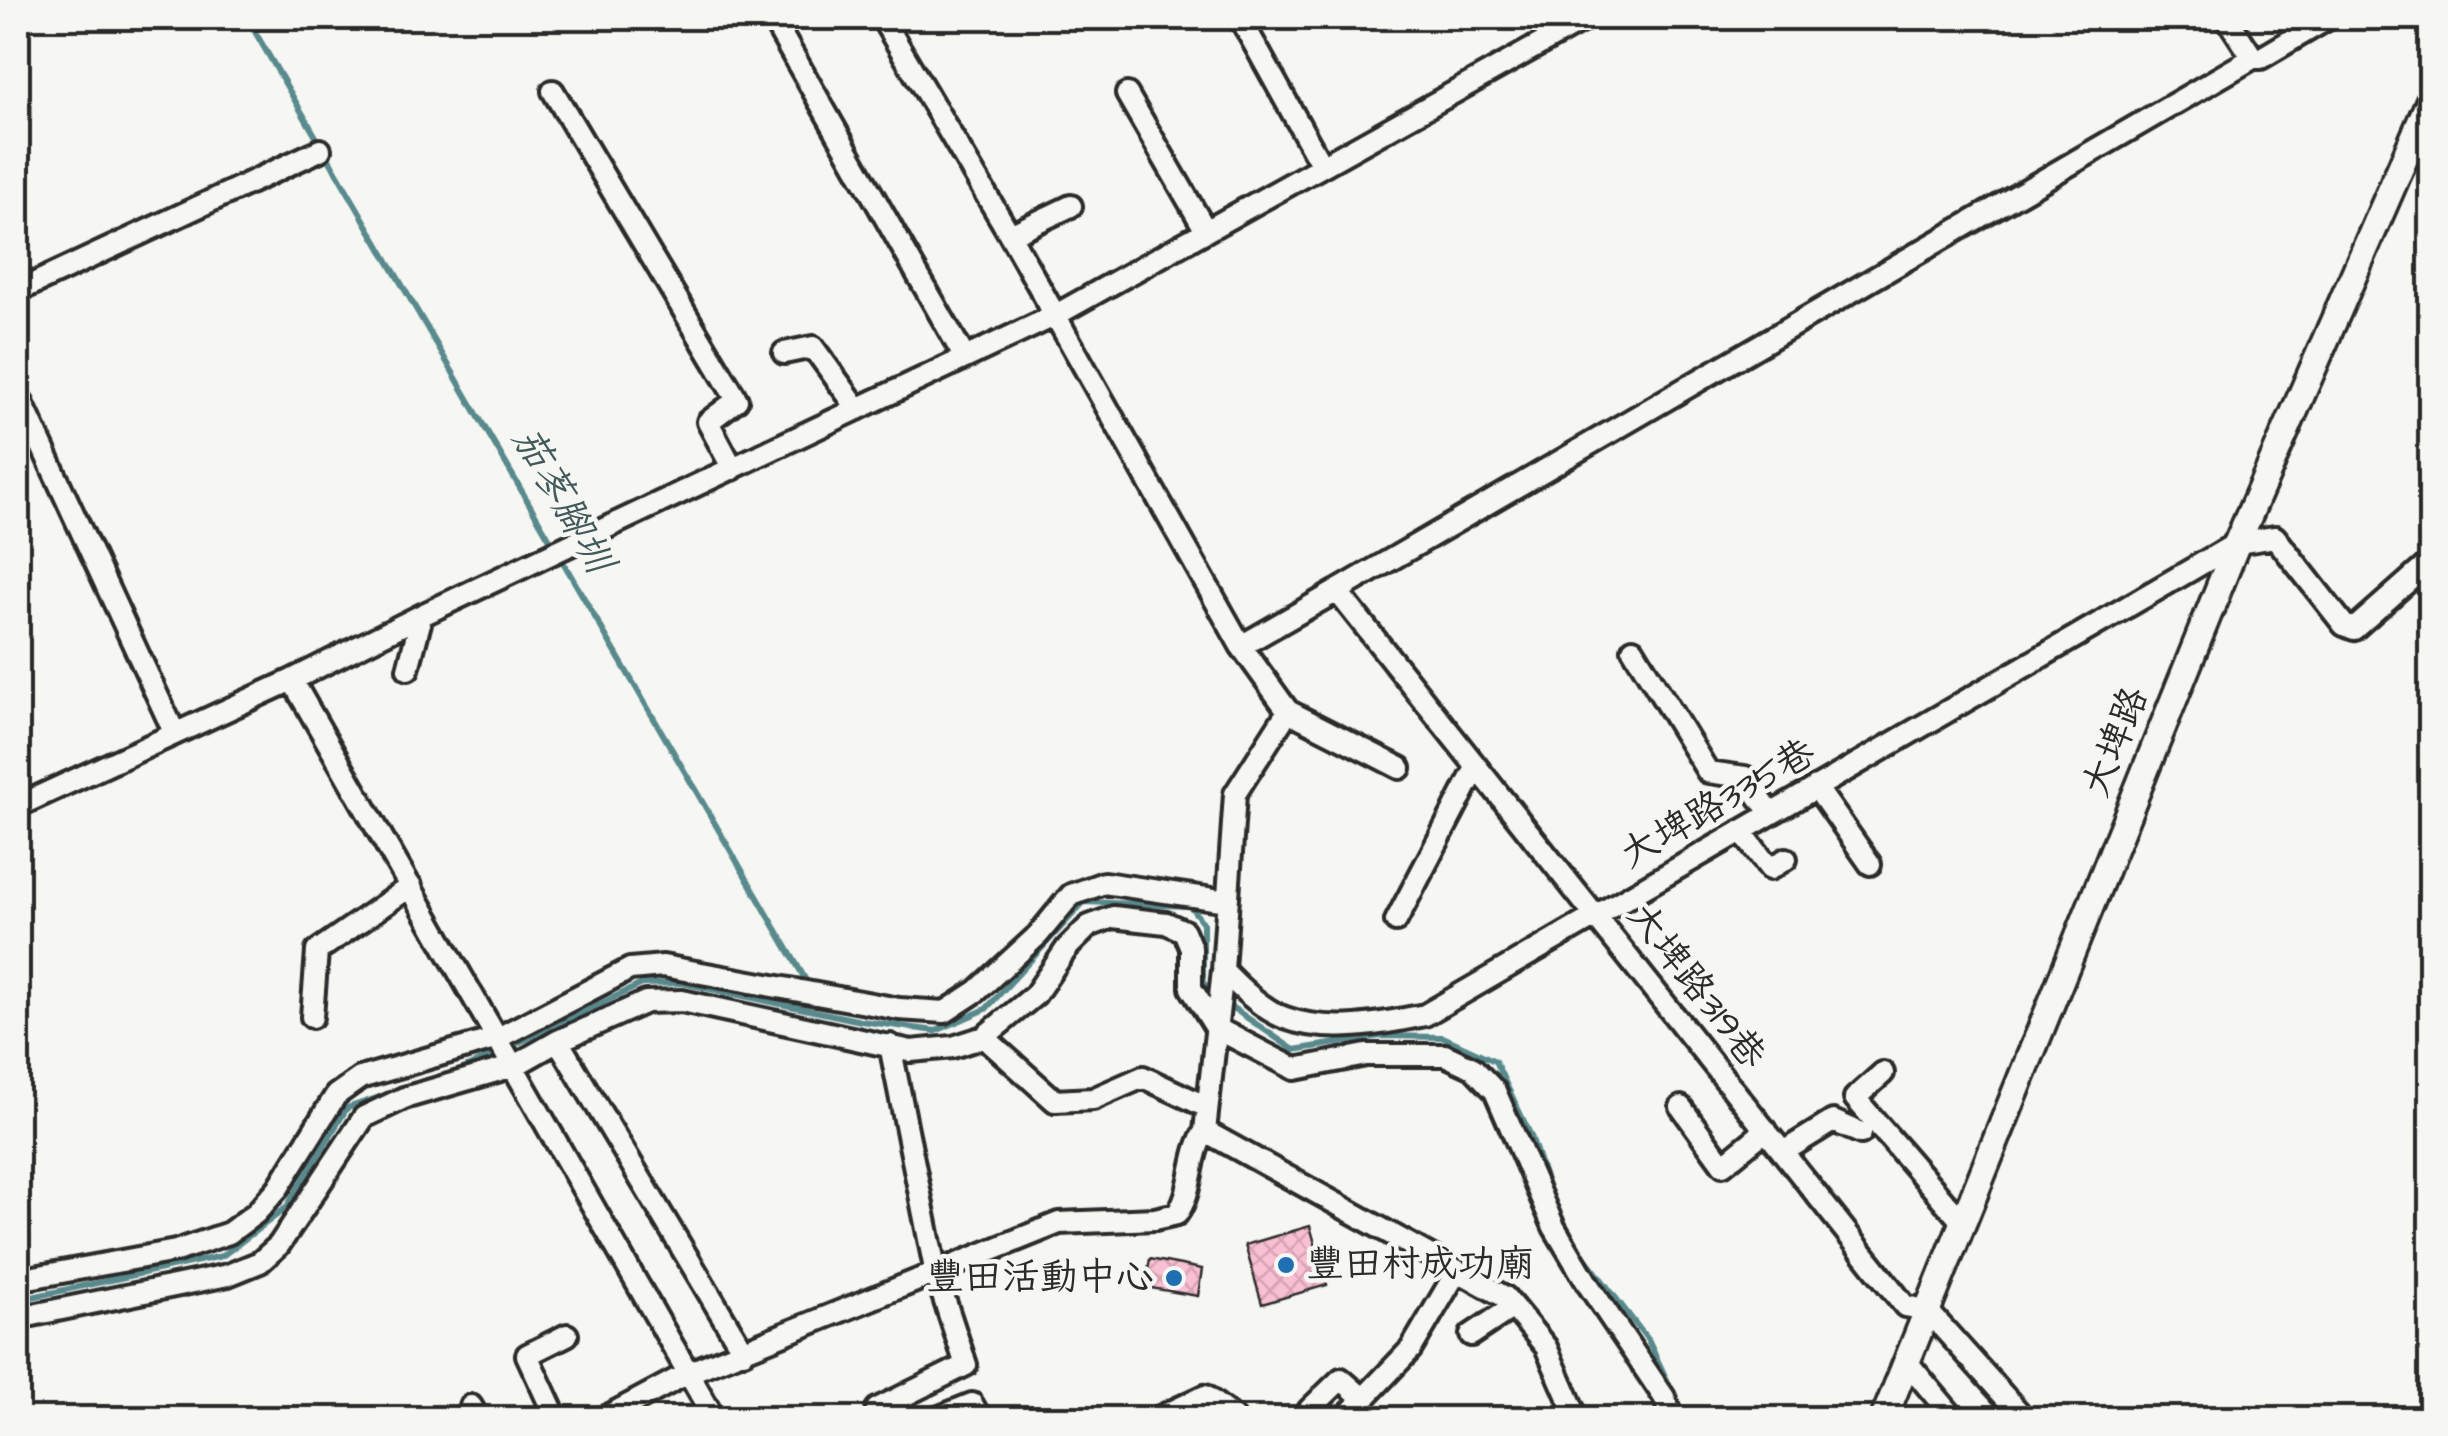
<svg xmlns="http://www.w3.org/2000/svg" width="2448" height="1436" font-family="'Architects Daughter','LXGW WenKai TC',sans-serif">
<defs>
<pattern id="building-cross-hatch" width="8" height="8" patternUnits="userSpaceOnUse" patternTransform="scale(2.5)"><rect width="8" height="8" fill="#f9bfd3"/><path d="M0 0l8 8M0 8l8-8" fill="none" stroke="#d6a4b5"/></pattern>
</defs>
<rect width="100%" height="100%" fill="#f6f6f2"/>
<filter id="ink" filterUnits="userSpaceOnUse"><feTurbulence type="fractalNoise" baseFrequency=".01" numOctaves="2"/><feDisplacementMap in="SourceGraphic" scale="20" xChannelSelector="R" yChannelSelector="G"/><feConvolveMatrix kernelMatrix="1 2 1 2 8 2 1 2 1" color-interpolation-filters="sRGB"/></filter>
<g filter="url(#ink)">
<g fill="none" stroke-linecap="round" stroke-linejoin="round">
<!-- stream -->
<path stroke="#598a8d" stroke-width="6" d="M247,18L811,989
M1224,1002L1294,1050L1380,1036L1443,1037L1495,1061L1531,1136L1551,1196L1576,1246L1648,1340L1685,1418
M423,1082L463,1069L642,984L682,983L861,1021L936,1031L986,1009L1084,902L1190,906L1203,923V983L1215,994
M18,1300L222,1256L286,1208L347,1108L397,1091"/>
</g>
<!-- building -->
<path fill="url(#building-cross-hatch)" stroke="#2b2b2b" stroke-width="2.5" d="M1310,1226L1327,1285L1262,1304L1245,1245Z
M1150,1259L1202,1269L1198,1296L1145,1287Z"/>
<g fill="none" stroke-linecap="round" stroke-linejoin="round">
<defs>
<path id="minor" d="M772,18L965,358
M882,18L1010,235L1241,646L1288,711L1235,794L1223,970L1205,1131L1505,1297L1546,1347L1577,1418
M1240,18L1322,166
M2227,18L2253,58H2261L2329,18
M553,91L737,400L708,422L733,469
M1127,94L1206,231
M1010,235L1071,206
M18,291L320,150
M784,353L813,347L858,409
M18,394L175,734
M1337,591L2253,58
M1241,646L1337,591L1905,1306L1927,1310L2024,1418
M1633,649L1708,772L1745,777L1771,814
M408,669L422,615
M292,680L714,1418
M1288,711L1400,768
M1816,787L1870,864
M18,806L292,680L422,615L1056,315L1587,18
M1741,831L1770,869L1786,859
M1396,921L1476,768
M1223,970C1239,987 1263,1010 1285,1018C1329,1034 1381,1024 1425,1015L2237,543L2275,537L2344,625L2354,629L2430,562
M312,1017L317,951L411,886
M984,1037L1055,1101L1093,1099L1143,1077L1207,1107
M558,1041L646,1002L682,1001L911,1051L953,1047L984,1037L1035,995L1067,948L1089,926L1113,917L1166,923L1184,931L1191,948V988L1216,1028L1295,1069L1366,1055H1445L1473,1068L1495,1091L1554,1227L1589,1286L1664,1397L1672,1418
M1883,1073L1855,1098L1963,1223
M1681,1107L1723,1165L1766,1130
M1783,1152L1833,1121L1861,1133
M18,1280L176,1251L229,1233L256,1213L278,1188L336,1095L360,1078L498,1038L630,969L663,966L899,1009L945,1012L977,991L1038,935L1071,895L1104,883L1227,901
M18,1318L228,1275L260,1262L279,1245L364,1117L404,1098L514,1066L558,1041L744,1352
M1471,1335L1513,1307
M1907,1362L1954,1418
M471,1406L478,1418
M1309,1410L1341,1379L1365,1400
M556,1418L527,1355L567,1335
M604,1418L690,1372L1059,1223L1155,1219L1177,1214C1194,1189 1189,1156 1205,1131
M880,1418L877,1409L966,1365L936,1274L890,1045
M937,1418L972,1404L980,1418
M1158,1418L1205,1396L1234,1418
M1345,1418L1411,1349L1457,1271"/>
<path id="major" d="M1884,1418L2237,543L2430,100"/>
</defs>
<!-- minor casing -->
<use href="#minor" stroke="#2b2b2b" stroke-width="28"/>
<!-- major casing -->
<use href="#major" stroke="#2b2b2b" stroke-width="32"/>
<!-- minor -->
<use href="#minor" stroke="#f6f6f2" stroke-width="20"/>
<!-- major -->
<use href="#major" stroke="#f6f6f2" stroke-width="25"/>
</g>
</g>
<!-- markers -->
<g fill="#1f6fb2" stroke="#f6f6f2" stroke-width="4">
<circle cx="1286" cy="1265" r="10"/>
<circle cx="1174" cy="1278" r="10"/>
</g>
<g text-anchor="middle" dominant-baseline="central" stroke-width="9" stroke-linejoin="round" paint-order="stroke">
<!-- street labels -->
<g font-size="38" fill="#2b2b2b" stroke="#f6f6f2">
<text transform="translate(2116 742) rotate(-68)">大埤路</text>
<text transform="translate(1718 804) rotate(-30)">大埤路335巷</text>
<text transform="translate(1696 986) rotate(52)">大埤路319巷</text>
</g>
<!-- poi labels -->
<g font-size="38" fill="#2b2b2b" stroke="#f6f6f2" text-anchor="start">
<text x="1306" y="1265">豐田村成功廟</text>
<text x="1154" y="1278" text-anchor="end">豐田活動中心</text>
</g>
<!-- water labels -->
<g font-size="40" font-style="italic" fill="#425a5c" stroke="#f6f6f2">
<text transform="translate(562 500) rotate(60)">茄苳腳圳</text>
</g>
</g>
<!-- margin -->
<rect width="2448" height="1436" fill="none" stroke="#f6f6f2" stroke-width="60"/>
<rect x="30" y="30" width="2388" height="1376" fill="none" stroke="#2b2b2b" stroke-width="4" filter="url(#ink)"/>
</svg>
